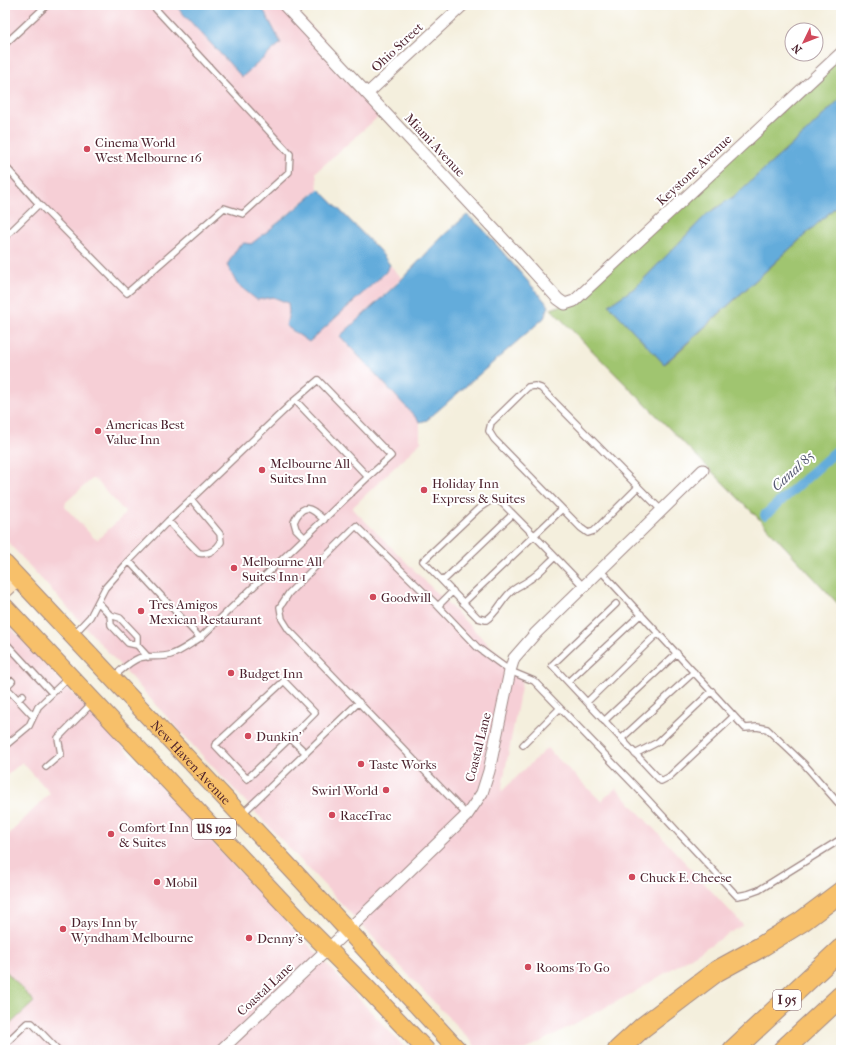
<svg xmlns="http://www.w3.org/2000/svg" width="846" height="1055" font-family="'IM FELL French Canon',serif">
<rect width="100%" height="100%" fill="#fff"/>
<filter id="ink" filterUnits="userSpaceOnUse"><feTurbulence type="fractalNoise" baseFrequency=".025" numOctaves="2"/><feDisplacementMap in="SourceGraphic" scale="8" xChannelSelector="R" yChannelSelector="G"/><feConvolveMatrix kernelMatrix="1 2 1 2 8 2 1 2 1" color-interpolation-filters="sRGB"/></filter>
<filter id="wash" filterUnits="userSpaceOnUse"><feTurbulence type="fractalNoise" baseFrequency=".012" numOctaves="4" result="noise"/><feDisplacementMap in="SourceGraphic" scale="16" xChannelSelector="R" yChannelSelector="G"/><feGaussianBlur stdDeviation="0.9" result="paint"/><feColorMatrix in="noise" values="0 0 0 0 0 0 0 0 0 0 0 0 0 0 0 0 0 1.4 0 .05"/><feComposite in="paint" operator="in"/></filter>
<g filter="url(#wash)">
<rect width="100%" height="100%" fill="#f4efdd"/>
<!-- built -->
<path fill="#f6cfd6" fill-rule="evenodd" d="M5,5H175L242,77L281,43L261,5H291L330,46L378,117L316,172L318,189L259,238L251,244L244,243L273,297L289,303V312L286,326L309,342L385,273L390,265L402,278L340,336L420,422V440L422,441L352,508L495,651L523,677L501,792L547,748L601,801L616,788L743,925L631,994L525,1050H479L198,751L5,539ZM92,479L96,480L125,512L123,516L98,539L94,538L65,507L66,502Z
M5,621L407,1050H5V1029L34,1002L5,970V838L50,793L22,762L5,777Z"/>
<!-- green -->
<path fill="#a0c570" stroke="#75724e" d="M841,54V98L805,133L733,197L707,214L636,287L609,305L665,364L841,202V607L760,520L551,309L572,302Z
M5,970L34,1002L5,1029Z"/>
<!-- water -->
<path fill="#63acdb" stroke="#566683" d="M175,5H261L281,43L242,77Z
M841,98V202L664,364L609,305L636,287L707,214L733,197L805,133Z
M319,189L379,250L390,265L385,273L309,342L286,326L289,312L288,303L273,297L257,300L237,284L227,265L238,247L244,243L251,244L283,219Z
M467,215L482,228L549,306L544,318L427,420L420,422L340,336L399,282L444,235Z"/>
<g fill="none" stroke-linecap="round" stroke-linejoin="round">
<!-- canal -->
<path stroke="#63acdb" stroke-width="10" d="M765,515L841,447"/>
</g>
</g>
<g filter="url(#ink)">
<g fill="none" stroke-linecap="round" stroke-linejoin="round">
<defs>
<path id="lane" d="M5,44L47,5
M5,166L39,204L127,293L224,208L243,214L289,172L290,154L152,5
M5,237L39,204
M295,400L318,380L391,456L368,477
M638,487L594,531L588,533L581,528L494,439L489,431L491,423L528,387L535,386L541,388L661,510
M168,521L199,553C209,555 216,550 221,542L220,534L191,499
M305,538L296,529L294,522C303,502 311,507 324,520
M555,557C547,564 539,574 529,580C524,584 518,586 513,590C502,598 498,613 486,620L478,618L423,561L478,509L490,501L497,500L502,503C529,530 557,558 583,586
M600,570L745,728L757,727L767,729L804,764L841,806
M443,581L513,514
M98,602L110,615L120,618L137,636V645
M463,603L562,509
M616,604L552,665L661,781L669,777L734,716
M438,606L453,591
M110,615L111,625L128,643L137,645L148,657
M73,635L90,617L105,588L129,561
M5,642L52,693
M114,676C122,670 129,662 139,658C149,655 160,658 170,655C181,652 190,644 200,638L368,477L295,400L168,521L129,561L200,638
M568,682L641,614
M5,686L33,716
M6,687L12,681
M18,700L23,695
M587,702L658,633
M604,721L677,653
M290,738L247,779L215,745L284,681L315,713L290,738L306,753
M621,739L694,672
M523,745L560,708
M5,746L29,726L38,707L69,677
M635,754L658,742L712,691
M46,767L61,754L58,738L93,702
M243,813L359,702
M467,815L289,630L282,619L280,607L289,593L356,526L438,606L477,647L510,671L534,681L639,790L737,896L748,894L759,890L841,839
M5,1044L27,1023H32L58,1050"/>
<path id="street" d="M284,5L522,259L558,299L565,304L574,301L841,53
M368,93L463,5
M221,1050L348,930L467,815L482,793L489,771L510,671L514,658L535,634L703,470"/>
<path id="secondary" d="M5,590L18,578"/>
<g id="primary">
<path id="s1" d="M5,564L298,876L458,1050"/>
<path d="M5,607L306,927L366,987L426,1050"/>
</g>
<path id="highway" d="M618,1050L643,1027L717,971L759,948L801,922L841,892
M733,1050L841,949
M783,1050L841,996"/>
</defs>
<!-- lane casing -->
<use href="#lane" stroke="#9f8784" stroke-width="8"/>
<!-- street casing -->
<use href="#street" stroke="#9f8784" stroke-width="13"/>
<!-- secondary casing -->
<use href="#secondary" stroke="#9f8784" stroke-width="17"/>
<!-- primary casing -->
<use href="#primary" stroke="#9f8784" stroke-width="19"/>
<!-- highway casing -->
<use href="#highway" stroke="#9f8784" stroke-width="22"/>
<!-- lane -->
<use href="#lane" stroke="#fff" stroke-width="5.5"/>
<!-- street -->
<use href="#street" stroke="#fff" stroke-width="11"/>
<!-- secondary -->
<use href="#secondary" stroke="#fce6c4" stroke-width="15"/>
<!-- primary -->
<use href="#primary" stroke="#f7c06b" stroke-width="17"/>
<!-- highway -->
<use href="#highway" stroke="#f7c06b" stroke-width="20"/>
</g>
</g>
<!-- markers -->
<g fill="#d1495b" stroke="#fff" stroke-width="1.5">
<circle cx="87" cy="149" r="4"/>
<circle cx="98" cy="431" r="4"/>
<circle cx="262" cy="470" r="4"/>
<circle cx="424" cy="490" r="4"/>
<circle cx="234" cy="568" r="4"/>
<circle cx="373" cy="597" r="4"/>
<circle cx="141" cy="611" r="4"/>
<circle cx="231" cy="673" r="4"/>
<circle cx="248" cy="736" r="4"/>
<circle cx="361" cy="764" r="4"/>
<circle cx="386" cy="790" r="4"/>
<circle cx="332" cy="815" r="4"/>
<circle cx="111" cy="834" r="4"/>
<circle cx="632" cy="877" r="4"/>
<circle cx="157" cy="882" r="4"/>
<circle cx="63" cy="929" r="4"/>
<circle cx="249" cy="938" r="4"/>
<circle cx="528" cy="967" r="4"/>
</g>
<g text-anchor="middle" dominant-baseline="central" stroke-width="4" stroke-linejoin="round" paint-order="stroke">
<!-- shield labels -->
<g fill="#fff" stroke="#80626b" stroke-width="1">
<rect x="192" y="819" width="44" height="20" rx="3"/>
<rect x="773" y="990" width="28" height="20" rx="3"/>
</g>
<g font-size="12" font-weight="bold" fill="#4a1f2b">
<text x="214" y="829">US 192</text>
<text x="787" y="1000">I 95</text>
</g>
<!-- street labels -->
<g font-size="13" fill="#4a1f2b" stroke="#fff">
<text transform="translate(397 47) rotate(-43)">Ohio Street</text>
<text transform="translate(435 145) rotate(47)">Miami Avenue</text>
<text transform="translate(694 170) rotate(-43)">Keystone Avenue</text>
<text transform="translate(478 747) rotate(-76)">Coastal Lane</text>
<text stroke="none"><textPath href="#s1" startOffset="272">New Haven Avenue</textPath></text>
<text transform="translate(265 989) rotate(-43)">Coastal Lane</text>
</g>
<!-- poi labels -->
<g font-size="13" fill="#4a1f2b" stroke="#fff" text-anchor="start">
<text x="95" y="142">Cinema World<tspan x="95" dy="15">West Melbourne 16</tspan></text>
<text x="106" y="424">Americas Best<tspan x="106" dy="15">Value Inn</tspan></text>
<text x="270" y="463">Melbourne All<tspan x="270" dy="15">Suites Inn</tspan></text>
<text x="432" y="483">Holiday Inn<tspan x="432" dy="15">Express &amp; Suites</tspan></text>
<text x="242" y="561">Melbourne All<tspan x="242" dy="15">Suites Inn 1</tspan></text>
<text x="381" y="597">Goodwill</text>
<text x="149" y="604">Tres Amigos<tspan x="149" dy="15">Mexican Restaurant</tspan></text>
<text x="239" y="673">Budget Inn</text>
<text x="256" y="736">Dunkin'</text>
<text x="369" y="764">Taste Works</text>
<text x="378" y="790" text-anchor="end">Swirl World</text>
<text x="340" y="815">RaceTrac</text>
<text x="119" y="827">Comfort Inn<tspan x="119" dy="15">&amp; Suites</tspan></text>
<text x="640" y="877">Chuck E. Cheese</text>
<text x="165" y="882">Mobil</text>
<text x="71" y="922">Days Inn by<tspan x="71" dy="15">Wyndham Melbourne</tspan></text>
<text x="257" y="938">Denny's</text>
<text x="536" y="967">Rooms To Go</text>
</g>
<!-- water labels -->
<g font-size="14" font-style="italic" fill="#545771" stroke="#fff">
<text transform="translate(793 471) rotate(-42)">Canal 85</text>
</g>
</g>
<!-- margin -->
<rect width="846" height="1055" fill="none" stroke="#fff" stroke-width="20"/>
<!-- north arrow -->
<g transform="translate(804 42) rotate(227)"><circle r="19" fill="#ffffff" stroke="#b7a5aa"/>
<path d="M0-3L7 15L0 10L-7 15Z" fill="#d1495b"/>
<text y="-6" font-size="11" font-weight="bold" text-anchor="middle" fill="#4a1f2b">N</text>
</g>
</svg>
